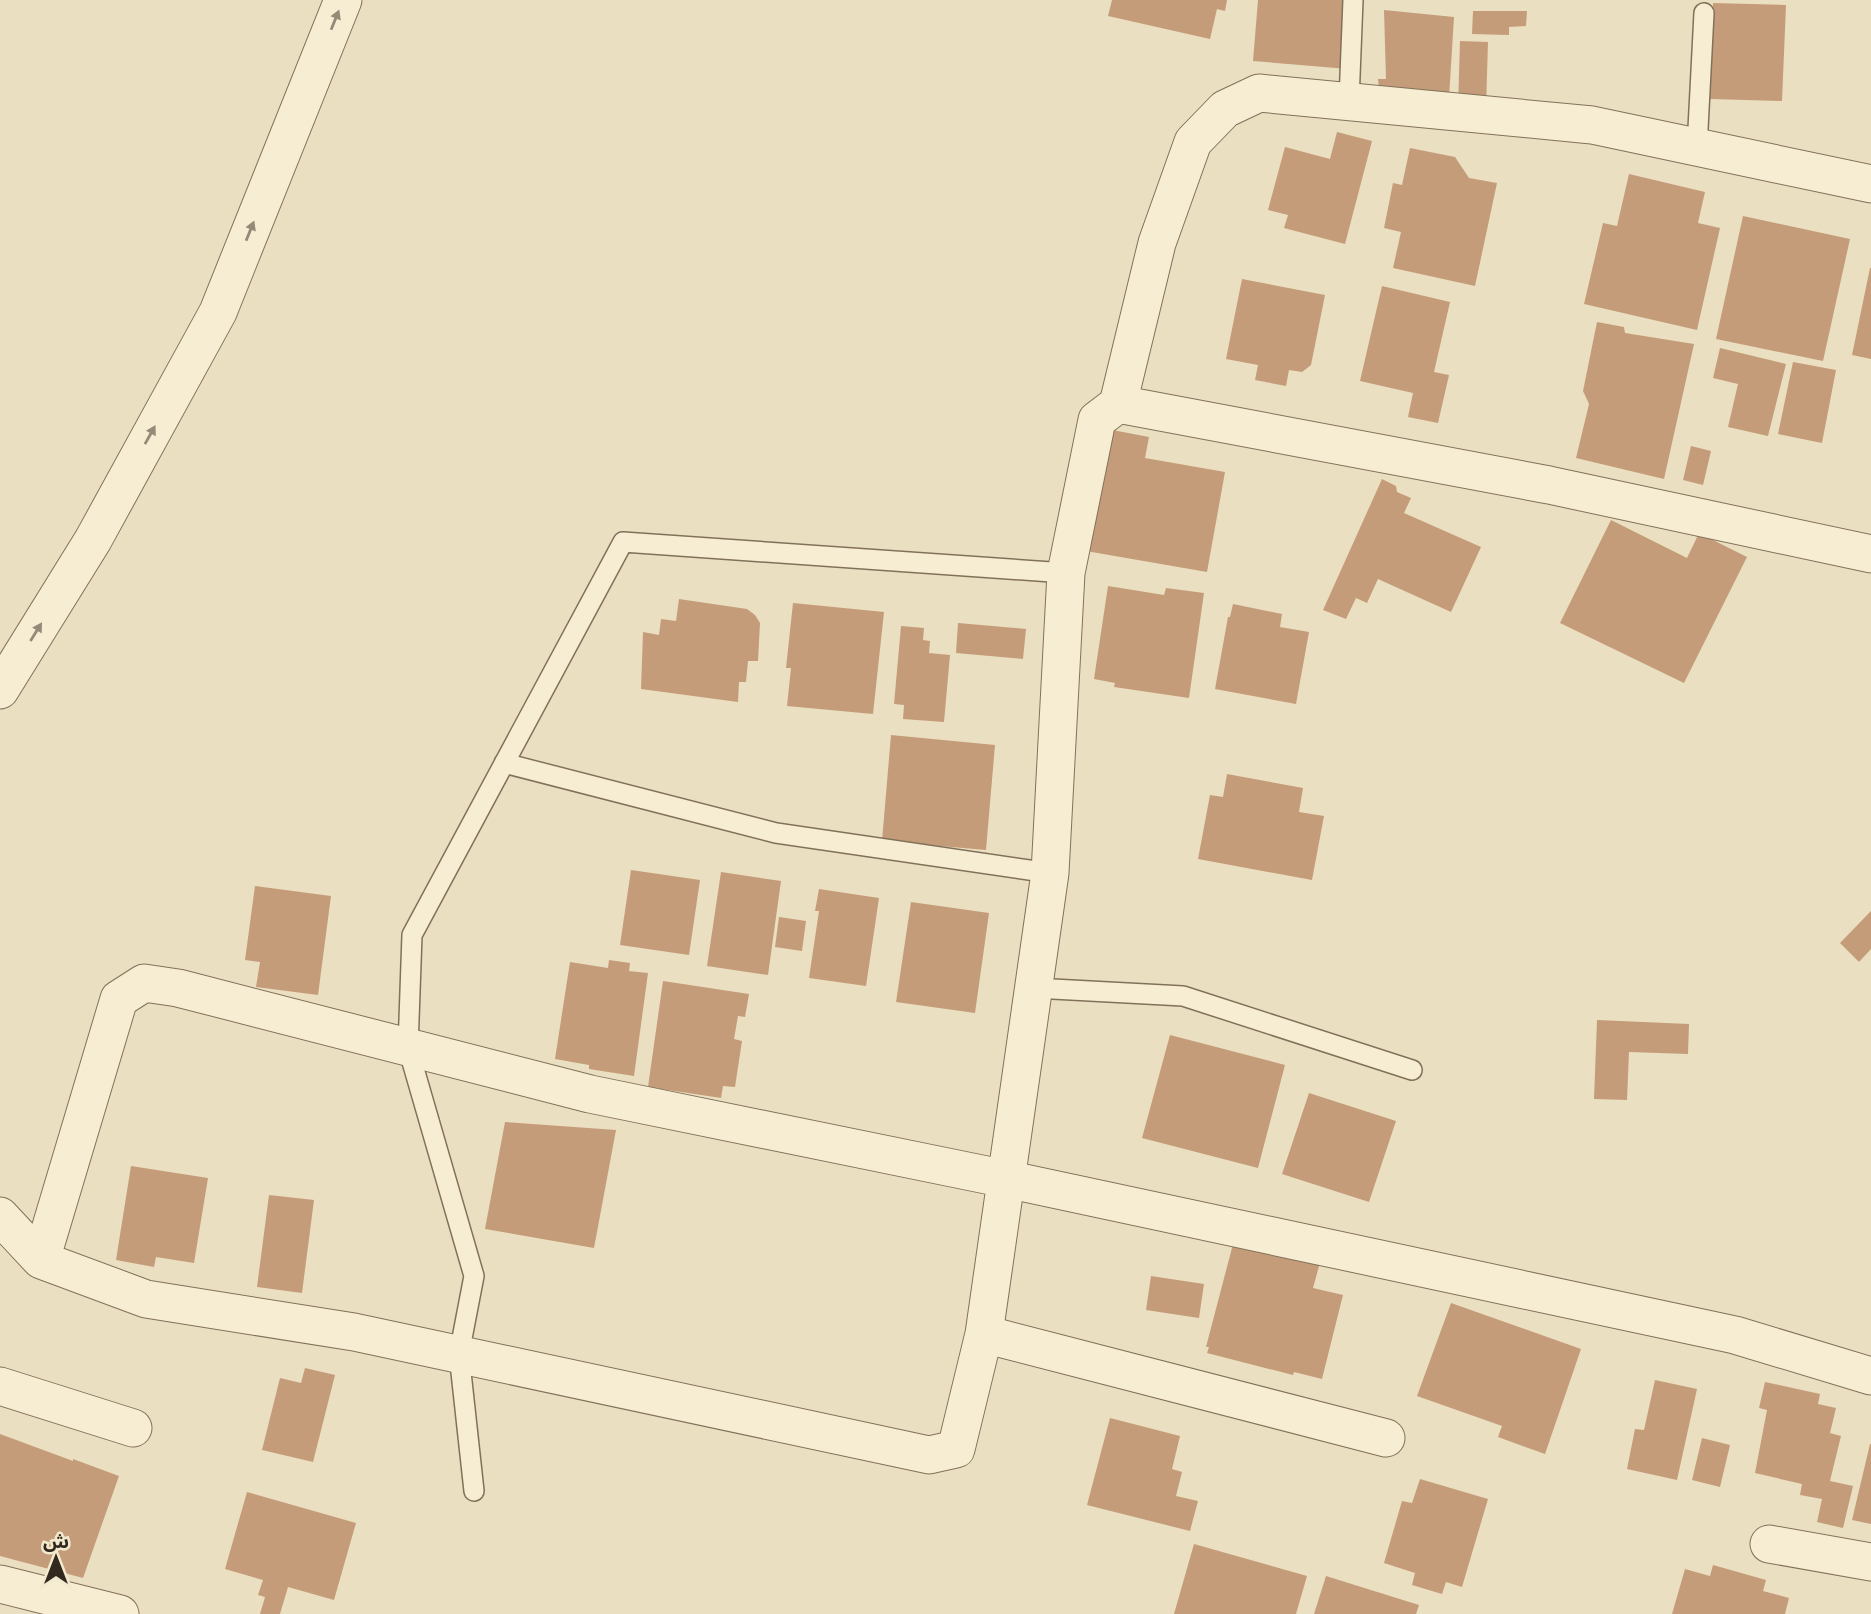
<svg xmlns="http://www.w3.org/2000/svg" width="1871" height="1614" font-family="'IBM Plex Serif','Noto Sans Arabic',serif">
<rect width="100%" height="100%" fill="#eadfc0"/>
<!-- building -->
<path fill="#c59c79" d="M1112,0H1227L1225,11L1217,9L1210,39L1108,16Z
M1258,0H1354L1348,69L1253,61Z
M1713,3L1786,5L1782,101L1710,99Z
M1384,10L1454,17L1449,98L1379,89L1378,79H1386Z
M1473,11H1527L1526,26L1509,27V35L1472,34Z
M1460,41L1488,42L1486,108L1458,107Z
M1337,132L1372,141L1345,244L1284,228L1288,215L1268,210L1285,147L1330,159Z
M1410,148L1455,157L1469,178L1497,183L1475,286L1393,268L1401,232L1384,228L1393,183L1402,185Z
M1629,174L1705,192L1698,223L1720,228L1697,330L1584,304L1603,223L1617,226Z
M1743,216L1850,239L1823,361L1716,339Z
M1870,268H1871V359L1852,355Z
M1242,279L1325,295L1311,365L1302,372L1289,370L1286,386L1255,380L1258,365L1226,359Z
M1382,286L1450,302L1434,372L1449,375L1438,423L1408,417L1413,393L1360,381Z
M1597,322L1624,327L1625,333L1694,344L1664,479L1576,458L1589,404L1583,391Z
M1720,348L1786,364L1768,436L1728,427L1738,384L1713,378Z
M1793,362L1836,370L1822,443L1778,434Z
M1107,429L1149,437L1145,458L1225,472L1207,572L1086,551Z
M1691,446L1711,451L1703,485L1683,480Z
M1382,479L1396,486L1397,492L1411,498L1404,513L1481,547L1451,612L1378,579L1367,603L1356,598L1346,619L1323,610Z
M1611,520L1687,558L1699,533L1747,557L1684,683L1560,623Z
M1108,586L1164,595L1166,588L1204,593L1189,698L1114,687L1115,683L1094,679Z
M679,599L747,609L755,615L760,623L758,661H748L746,682H739L738,702L641,689L643,632L659,635L661,619L676,621Z
M793,603L884,612L873,714L787,706L791,668H786Z
M1233,604L1282,614L1280,627L1309,632L1296,704L1215,689L1228,617H1230Z
M958,623L1026,629L1023,659L956,653Z
M901,626L924,628L923,640L930,641L929,653L950,655L944,722L903,719L904,705L894,704Z
M891,735L995,745L986,850L882,841Z
M1227,774L1303,788L1299,812L1324,816L1312,880L1198,859L1210,795L1223,797Z
M631,870L700,880L689,955L620,945Z
M721,872L781,881L768,975L707,966Z
M255,886L331,896L318,995L256,987L260,962L245,960Z
M819,889L879,898L866,986L809,978L819,911H815Z
M911,902L989,913L975,1013L896,1002Z
M1871,911V949L1859,962L1840,943Z
M779,917L806,921L802,951L775,947Z
M609,960L630,963L629,971L648,973L634,1076L589,1069V1065L555,1059L570,962L608,968Z
M663,981L749,994L745,1017L738,1016L734,1039L742,1041L735,1087L723,1086L721,1098L648,1087Z
M1597,1020L1689,1024L1688,1054L1629,1052L1627,1100L1594,1099Z
M1170,1035L1285,1065L1258,1168L1142,1138Z
M1309,1093L1396,1121L1369,1202L1282,1174Z
M505,1122L616,1130L594,1248L485,1229Z
M131,1166L208,1178L194,1263L156,1257L154,1267L116,1260Z
M269,1195L314,1200L302,1293L257,1287Z
M1233,1244L1321,1259L1313,1288L1343,1295L1322,1379L1294,1372L1293,1375L1207,1353L1209,1347H1206Z
M1151,1276L1204,1284L1199,1318L1146,1310Z
M1451,1303L1581,1349L1545,1454L1498,1437L1502,1426L1417,1396Z
M305,1368L335,1375L313,1462L262,1450L280,1378L301,1383Z
M1655,1380L1697,1389L1677,1480L1627,1469L1635,1429L1644,1430Z
M1765,1382L1820,1394L1818,1404L1836,1408L1830,1433L1841,1436L1830,1481L1853,1486L1843,1528L1817,1522L1822,1499L1800,1495L1802,1484L1755,1473L1767,1410L1759,1408Z
M1110,1418L1180,1436L1172,1469L1182,1472L1176,1496L1198,1501L1190,1531L1087,1505Z
M0,1434L73,1461V1459L119,1476L83,1578L0,1556Z
M1702,1438L1730,1445L1720,1487L1692,1480Z
M1870,1444H1871V1524L1852,1520Z
M1420,1479L1488,1499L1462,1587L1446,1582L1442,1594L1412,1585L1415,1573L1384,1563L1402,1501L1412,1503Z
M247,1492L356,1523L334,1600L288,1587L280,1614H260L265,1597L258,1595L263,1580L225,1569Z
M1194,1544L1307,1576L1296,1614H1174Z
M1713,1565L1766,1580L1763,1591L1789,1598L1785,1614H1672L1685,1569L1710,1576Z
M1326,1576L1419,1605L1416,1614H1314Z"/>
<g fill="none" stroke-linecap="round" stroke-linejoin="round">
<defs>
<path id="lane" d="M1349,101L1353,0
M1697,148L1704,13
M504,763L776,833L1050,873
M1034,988L1183,996L1412,1070
M474,1491L459,1354L474,1276L408,1048L412,935L623,542L1066,573"/>
<path id="street" d="M1118,404L1549,485L1871,554
M0,690L93,540L218,312L343,0
M0,1216L41,1260L146,1299L354,1332L929,1455L956,1449L984,1334L1050,873L1066,573L1097,420L1118,404L1157,243L1193,142L1225,109L1259,93L1592,125L1871,184
M41,1260L119,999L144,983L178,988L590,1094L1006,1179L1735,1335L1871,1376
M984,1334L1386,1438
M0,1386L133,1428
M1769,1544L1871,1562
M0,1584L120,1614"/>
</defs>
<!-- lane casing -->
<use href="#lane" stroke="#82715a" stroke-width="22"/>
<!-- street casing -->
<use href="#street" stroke="#82715a" stroke-width="39"/>
<!-- lane -->
<use href="#lane" stroke="#f6edd2" stroke-width="19"/>
<!-- street -->
<use href="#street" stroke="#f6edd2" stroke-width="37"/>
</g>
<!-- one-way arrows -->
<defs><path id="oneway-solid" d="M-6-.8H1V-3.2L6.5 0L1 3.2V.8H-6Z" transform="scale(1.75)"/></defs>
<g fill="#948a78">
<use href="#oneway-solid" transform="translate(335 20) rotate(-68)"/>
<use href="#oneway-solid" transform="translate(250 231) rotate(-68)"/>
<use href="#oneway-solid" transform="translate(150 435) rotate(-61)"/>
<use href="#oneway-solid" transform="translate(36 632) rotate(-58)"/>
</g>
<!-- north arrow -->
<g transform="translate(56 1558)" stroke="#f2eacf" stroke-width="5" paint-order="stroke">
<path d="M0-5L12 26L0 18L-12 26Z" fill="#32281d"/>
<text y="-10" font-size="19" font-weight="bold" text-anchor="middle" fill="#32281d">ش</text>
</g>
</svg>
